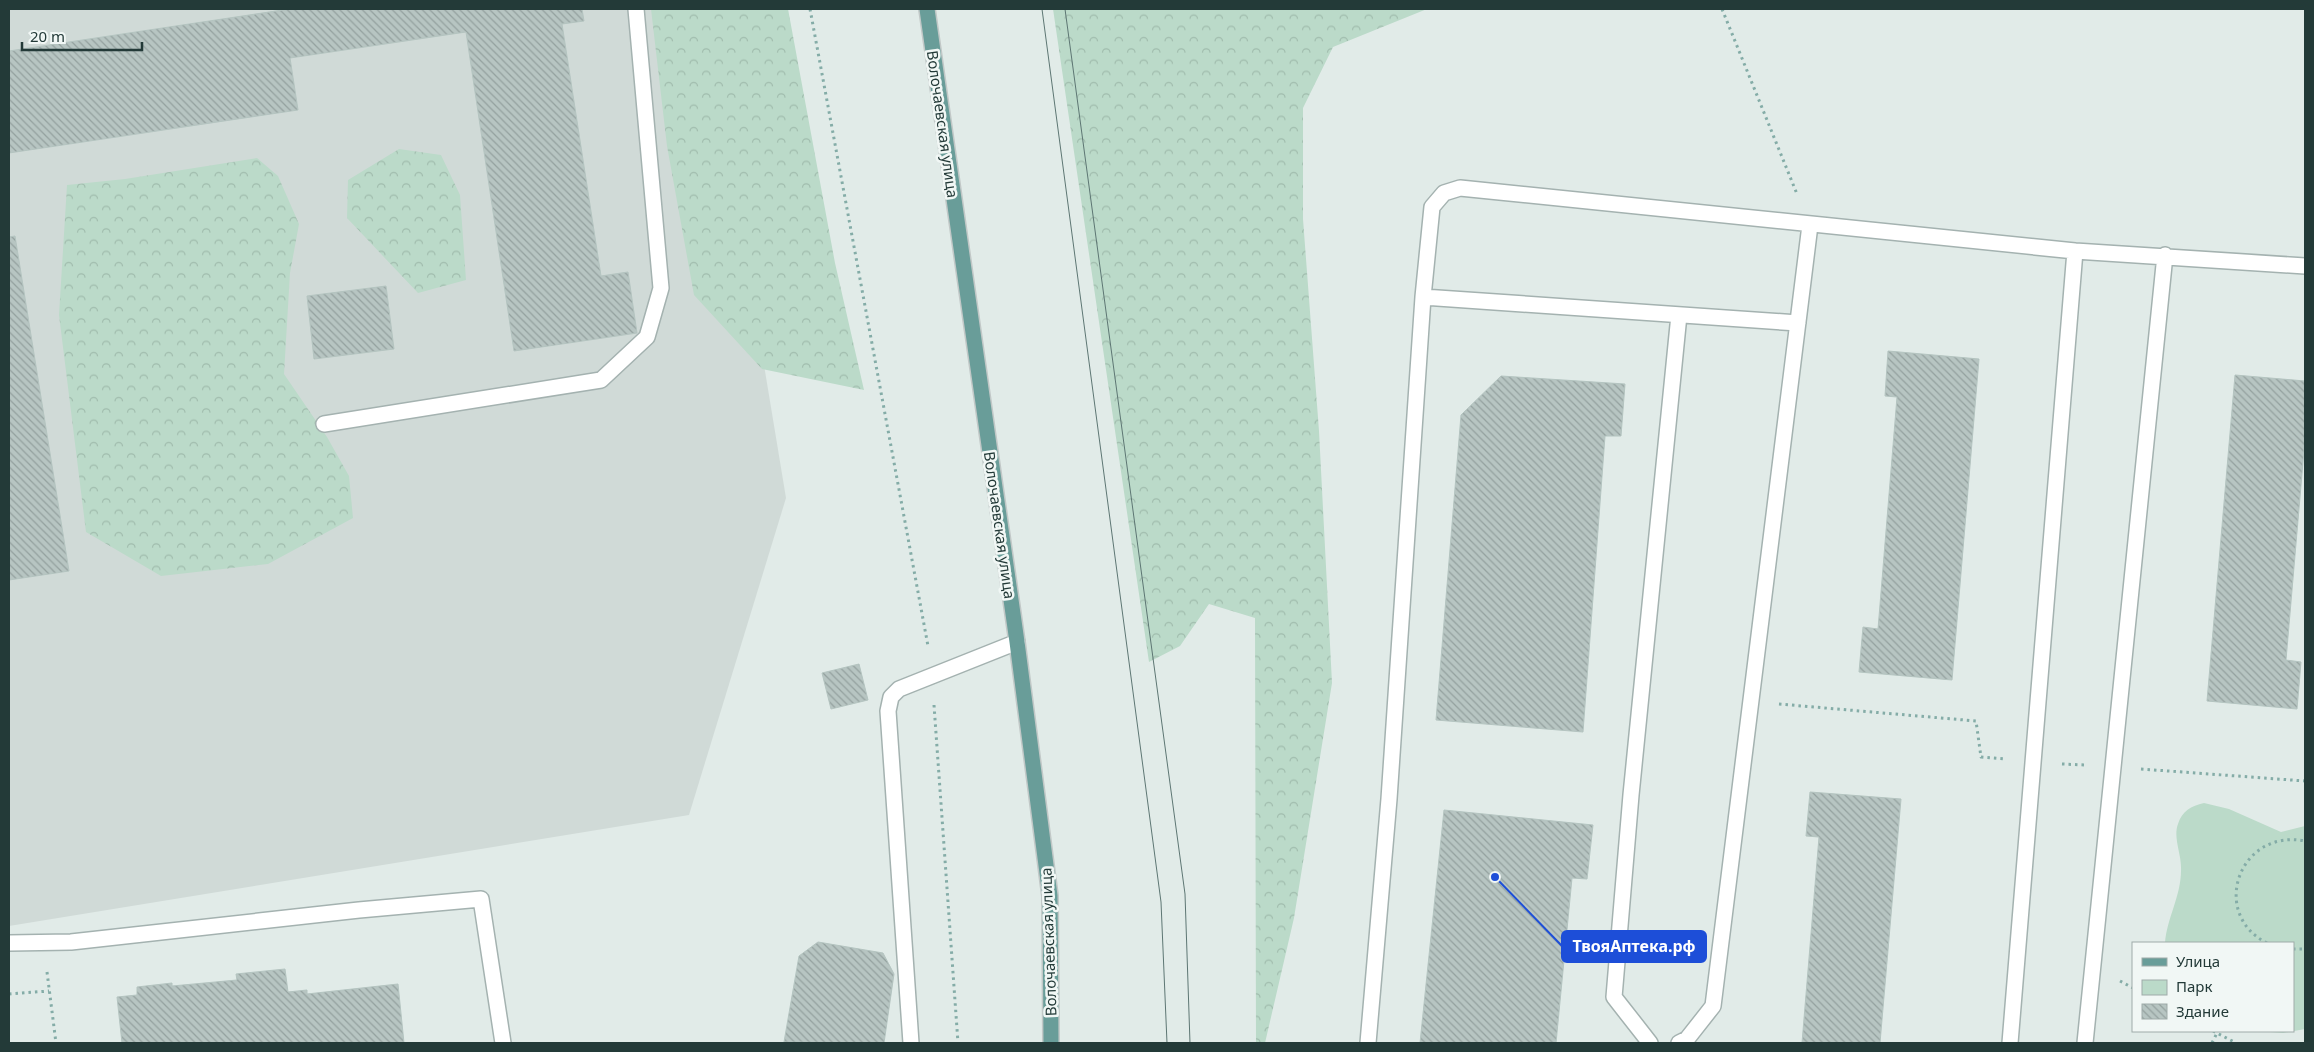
<svg xmlns="http://www.w3.org/2000/svg" width="2314" height="1052" font-family="'Noto Sans',sans-serif">
<defs>
<pattern id="forest-crowns" width="20" height="18" patternUnits="userSpaceOnUse" patternTransform="scale(1.25)"><rect width="20" height="18" fill="#bbdac9"/><path d="M2 6a3 3 0 1 1 6 0M12 15a3 3 0 1 1 6 0" fill="none" stroke="#a0bcad"/></pattern>
<pattern id="building-back-hatch" width="6" height="6" patternUnits="userSpaceOnUse" patternTransform="scale(1.25)"><rect width="6" height="6" fill="#b7c5c2"/><path d="M-1 5l2 2M0 0l6 6M5-1l2 2" fill="none" stroke="#94a19f"/></pattern>
</defs>
<rect width="100%" height="100%" fill="#e1ebe8"/>
<!-- built -->
<path fill="#d0dad7" d="M9,9H705L786,498L689,815L9,926Z"/>
<!-- forest -->
<path fill="url(#forest-crowns)" d="M651,9H788L835,263L864,390L762,369L694,295L667,146Z
M1053,9H1427L1333,47L1303,108V219L1319,431L1332,683L1294,918L1265,1043H1256L1255,618L1209,604L1180,646L1149,662Z
M399,149L441,155L460,195L466,280L418,293L347,218L348,180Z
M257,158L278,176L299,224L290,273L284,374L327,437L349,476L353,518L268,564L161,576L86,532L59,315L67,185L125,179Z"/>
<!-- park -->
<path fill="#bbdac9" d="M2204,803L2229,809L2281,832L2305,826V1029L2283,1033L2258,1031H2293V943H2165C2167,917 2182,895 2181,867C2181,853 2173,837 2178,824C2182,811 2191,806 2204,803Z"/>
<!-- building -->
<path fill="url(#building-back-hatch)" stroke="#b4c4c0" d="M289,9H582L584,21L562,24L601,276L628,272L637,333L514,351L466,32L290,58L298,110L9,153V51Z
M15,236L69,571L9,580V237Z
M386,286L394,349L314,359L307,296Z
M1888,351L1979,359L1952,680L1859,672L1863,627L1878,629L1897,397L1885,396Z
M2235,375L2305,381V439L2286,660L2301,662L2297,709L2207,701Z
M1501,376L1625,384L1621,436H1605L1583,732L1436,720L1461,415Z
M859,664L868,700L831,709L822,673Z
M1810,792L1901,799L1880,1043H1802L1819,837L1806,836Z
M1444,810L1593,825L1587,879L1572,878L1556,1043H1420Z
M818,942L883,953L894,974L884,1043L784,1042L799,956Z
M285,969L288,992L307,990V994L398,984L404,1043H318V1041L302,1043H122L117,997L137,995V987L172,983V986L237,980L236,974Z"/>
<g fill="none" stroke-linecap="round" stroke-linejoin="round">
<defs>
<path id="minor" d="M2075,251L2305,266
M1423,297L1798,323
M324,424L601,380L647,337L661,288L636,9
M9,943L71,942L359,910L481,899L503,1043
M911,1043L888,711L891,697L899,689L1017,642
M1368,1043L1389,799L1423,297L1432,207L1444,193L1460,188L2075,251L2010,1043
M1650,1043L1614,997L1631,795L1679,315
M1679,1043L1687,1039L1713,1006L1810,225
M2085,1043L2165,255"/>
<path id="major" d="M927,9L1017,642L1050,896L1051,1043"/>
</defs>
<!-- minor casing -->
<use href="#minor" stroke="#a4b2b0" stroke-width="18"/>
<!-- major casing -->
<use href="#major" stroke="#c1c8c7" stroke-width="18"/>
<!-- path -->
<path stroke="#84aca7" stroke-width="3" stroke-dasharray="2.5 4" stroke-linecap="butt" d="M810,9L928,646
M1722,9L1797,194
M1779,704L1976,721L1981,757L2005,759
M934,705L958,1043
M2062,764L2085,765
M2141,769L2305,781
M2267,943C2209,914 2239,828 2305,841
M2293,949H2305
M47,972L56,1043
M2120,981L2133,988
M9,994L49,991
M2213,1031L2236,1043
M2212,1043L2218,1031"/>
<!-- minor -->
<use href="#minor" stroke="#fff" stroke-width="15"/>
<!-- major -->
<use href="#major" stroke="#699d99" stroke-width="15"/>
<!-- tram -->
<path stroke="#5d7673" stroke-width="1" d="M1042,9L1161,902L1167,1043
M1065,9L1185,894L1190,1043"/>
</g>
<g text-anchor="middle" dominant-baseline="central" stroke-width="5" stroke-linejoin="round" paint-order="stroke">
<!-- street labels -->
<g font-size="15" fill="#233a38" stroke="#f1f7f5">
<text transform="translate(943 124) rotate(82)">Волочаевская улица</text>
<text transform="translate(1000 525) rotate(82)">Волочаевская улица</text>
<text transform="translate(1048 942) rotate(-92)">Волочаевская улица</text>
</g>
</g>
<!-- callouts -->
<path fill="none" stroke="#1d4ed8" stroke-width="2" d="M1495 877L1562 946"/>
<circle fill="#1d4ed8" stroke="#f1f7f5" stroke-width="2" cx="1495" cy="877" r="5"/>
<rect fill="#1d4ed8" stroke="#1d4ed8" stroke-width="2" x="1562" y="931" width="144" height="31" rx="5"/>
<g font-size="16" text-anchor="middle" font-weight="bold" fill="#fff">
<text x="1634" y="952">ТвояАптека.рф</text>
</g>
<!-- border -->
<rect width="2314" height="1052" fill="none" stroke="#233a38" stroke-width="20"/>
<!-- legend -->
<rect x="2132" y="942" width="162" height="90" fill="#f1f7f5" stroke="#9faba9"/>
<rect x="2142" y="958" width="25" height="8" fill="#699d99" stroke="#9faba9"/>
<text x="2176" y="967" font-size="15" fill="#233a38">Улица</text>
<rect x="2142" y="980" width="25" height="15" fill="#bbdac9" stroke="#9faba9"/>
<text x="2176" y="992" font-size="15" fill="#233a38">Парк</text>
<rect x="2142" y="1004" width="25" height="15" fill="url(#building-back-hatch)" stroke="#9faba9"/>
<text x="2176" y="1017" font-size="15" fill="#233a38">Здание</text>
<!-- scale -->
<path d="M22 42v8h120v-8" fill="none" stroke="#233a38" stroke-width="2.5"/>
<text x="30" y="42" font-size="15" fill="#233a38" stroke="#f1f7f5" stroke-width="4" paint-order="stroke">20 m</text>
</svg>
